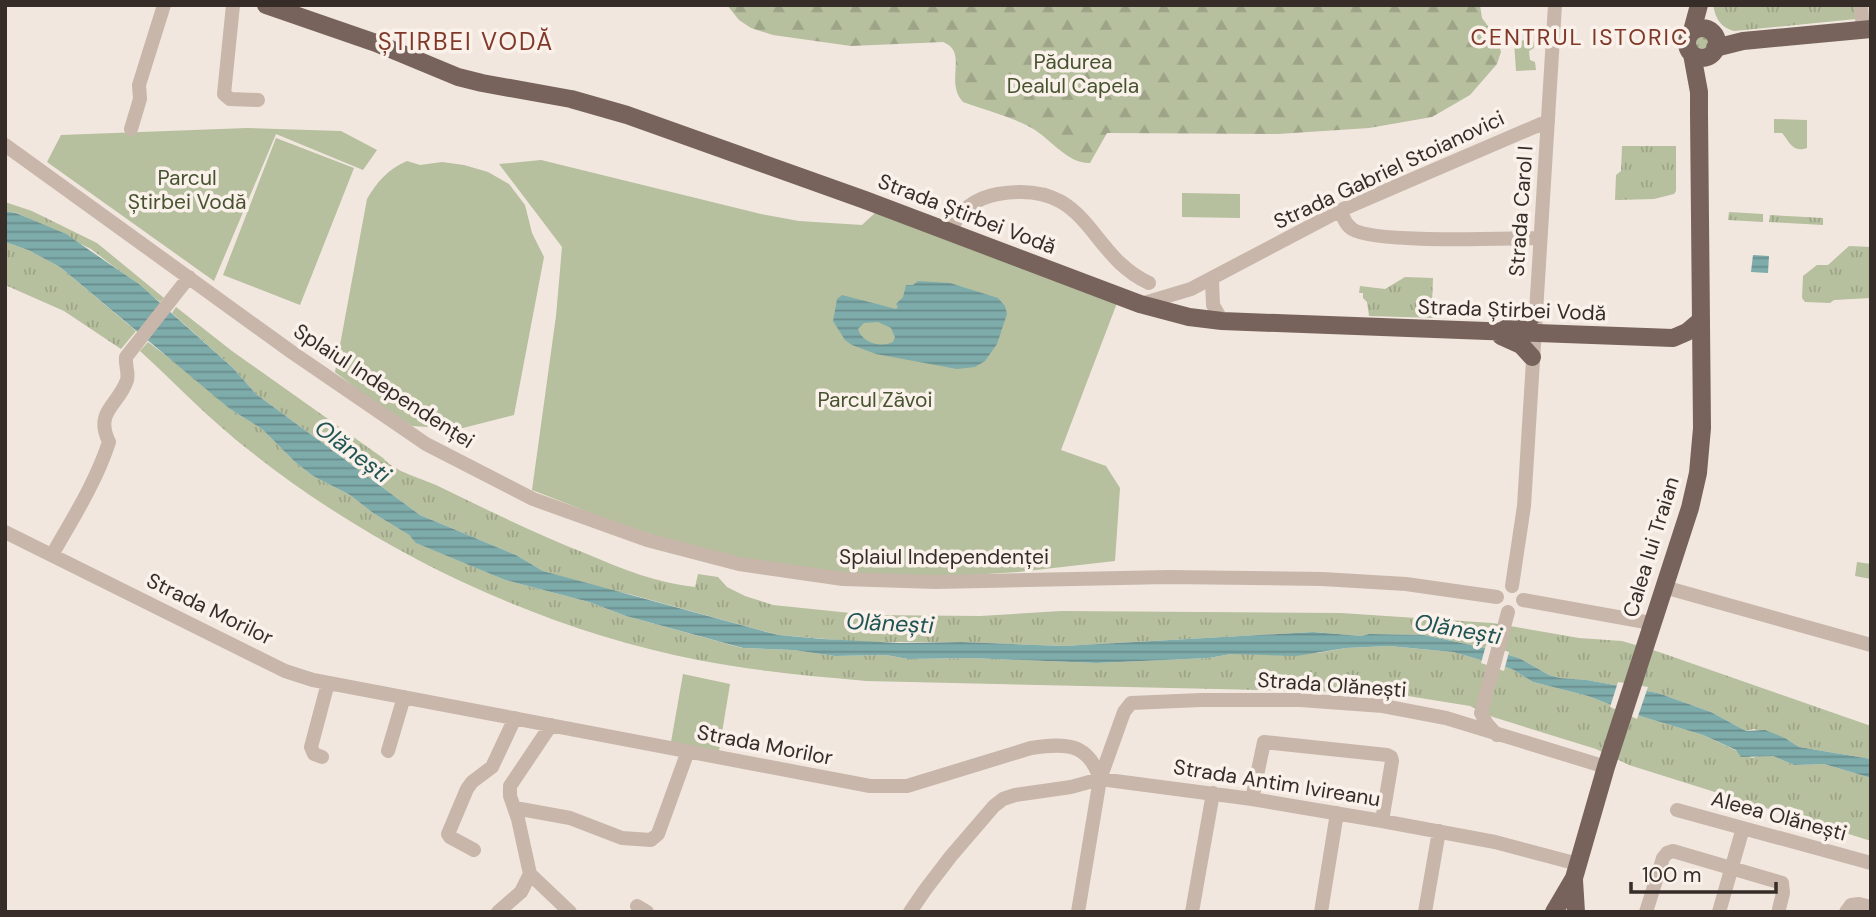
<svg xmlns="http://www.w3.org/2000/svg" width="1876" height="917" font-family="'DM Sans',sans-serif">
<defs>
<pattern id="grass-tufts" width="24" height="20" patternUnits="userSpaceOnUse" patternTransform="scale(1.75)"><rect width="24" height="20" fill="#b6bf9e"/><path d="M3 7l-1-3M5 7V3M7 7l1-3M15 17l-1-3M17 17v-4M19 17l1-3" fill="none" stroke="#9da488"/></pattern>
<pattern id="forest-firs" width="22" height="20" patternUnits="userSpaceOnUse" patternTransform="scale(1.75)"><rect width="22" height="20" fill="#b6bf9e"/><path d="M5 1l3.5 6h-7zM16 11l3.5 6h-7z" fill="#9da488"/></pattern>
<pattern id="garden-dots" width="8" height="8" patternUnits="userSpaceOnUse" patternTransform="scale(1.75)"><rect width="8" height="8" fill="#b6bf9e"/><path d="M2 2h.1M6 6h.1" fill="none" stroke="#9da488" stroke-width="1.8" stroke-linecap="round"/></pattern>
<pattern id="water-rules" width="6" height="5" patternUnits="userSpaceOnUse" patternTransform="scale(1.75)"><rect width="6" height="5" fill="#7eacab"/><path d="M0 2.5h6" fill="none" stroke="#688c8b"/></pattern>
</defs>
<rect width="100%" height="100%" fill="#f1e7de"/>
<!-- grass -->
<path fill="url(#grass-tufts)" d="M1713,5H1855L1856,19L1734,31C1720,27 1716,19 1713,5Z
M1622,146H1676V191L1674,194L1654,199L1615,200L1616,175L1621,171Z
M5,202L32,211L97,243L164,298L160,302L91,249L17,213L5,211Z
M1729,212L1763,214V222L1728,220Z
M1770,215L1823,218V225L1769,222Z
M5,242L28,250L60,267L136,331L121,349L64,311L5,285Z
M1849,246L1871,247V298L1834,300L1830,303L1805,302L1802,298L1803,276L1817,265H1828Z
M1405,277L1433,278L1432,304L1437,305L1436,318L1369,316L1367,302L1363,298V293H1359L1360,286L1385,289Z
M176,307L232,351L383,458C396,473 422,478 440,487C489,511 537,534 587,554C622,569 657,583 695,587L698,574L718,577L727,587L745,596L773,605L870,615L980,616L1061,611L1341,613L1492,623L1579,638L1622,641L1659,652L1871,726V759L1799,747L1785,738L1754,729L1746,731L1711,712L1658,693L1587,680L1560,678L1549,675L1519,658L1485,648L1424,635L1369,634L1361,636L1313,632L1063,646L962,642H862L778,635L629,594L608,590L543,571L516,555L420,515L256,394L233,368L172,313Z
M148,342L202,383L230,409L262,429L295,462L313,476L350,495L373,513L409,535L417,543L505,580L589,602L626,616L742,648L793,650L835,656L886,655L908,659L970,658L1097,663L1209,658L1231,654L1318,653L1346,648L1389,646L1453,652L1512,669L1533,682L1588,696L1640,716L1703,735L1752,758L1759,756H1773L1794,765L1824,764L1871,778V841L1629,765L1596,749L1493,717L1470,706L1408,696L1349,692L866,681C810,676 754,671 698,660C539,629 377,552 250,451C211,421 176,384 140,351Z"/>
<!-- forest -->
<path fill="url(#forest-firs)" d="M727,5H1480L1482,18L1498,40L1501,52L1497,64L1470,95L1432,117L1369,128L1278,134L1107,133L1090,163C1069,164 1052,141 1035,130C1016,118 985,110 963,102C944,82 969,52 943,42L851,46L773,35L751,28L739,20Z"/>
<!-- park -->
<path fill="#b6bf9e" d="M1533,40L1534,48L1529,51L1530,60L1535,62L1536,70L1516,71L1514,41Z
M1774,119L1807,120V148C1792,153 1790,142 1782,133H1774Z
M247,128L341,131L377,150L363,170L276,134L214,281L47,162L61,135Z
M276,138L354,168L300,305L223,275Z
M541,160L761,214L799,221L862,225L876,212L1117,303L1061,450L1106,466L1120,488L1115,561L1018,572L937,577L829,573L713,554L622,525L532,490L556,316L562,247L499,164Z
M407,161L420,165L442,162L464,165L488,172L509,184L525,205L532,233L544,257L514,415L459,429L412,426L374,402L335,372L367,199C377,182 388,169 407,161Z
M1182,193L1240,194V218L1182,217Z
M1857,562L1871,564V579L1855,576Z
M683,674L730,684L719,751L671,742Z"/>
<!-- garden -->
<path fill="url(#garden-dots)" d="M1692 43a10 10 0 1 1 20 0a10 10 0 1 1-20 0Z"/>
<!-- water -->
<path fill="url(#water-rules)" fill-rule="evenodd" d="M5,211L16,213L66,234L140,285L233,368L256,394L420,515L516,555L543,571L778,635L823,639L900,643L962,642L1063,646L1313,632L1361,636L1369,634L1424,635L1485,648L1519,658L1549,675L1560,678L1587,680L1658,693L1711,712L1746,731L1765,730L1785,738L1799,747L1871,759V778L1824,764L1794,765L1773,756L1741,757L1736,750L1703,735L1640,716L1588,696L1533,682L1512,669L1453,652L1389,646L1346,648L1296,656L1231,654L1209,658L1097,663L970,658L908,659L886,655L835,656L793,650L743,648L626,616L589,602L505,580L416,543L409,535L373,513L350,495L313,476L295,462L262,429L230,409L60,267L28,250L5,242Z
M1753,255L1769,256L1768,273L1751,272Z
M918,281L950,283L998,298L1005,306L1007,314L997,344L985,361L975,367L957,369L876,354L852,345L845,340L833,321L837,299L842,295L896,309L898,307L896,304L903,297L906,285H913ZM878,322L891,328L895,337L893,342C881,348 862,343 858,329L864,323Z"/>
<!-- pier -->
<path fill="#f1e7de" d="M1486,645L1509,652L1504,671L1481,663Z
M1618,682L1648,687L1637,719L1610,707Z"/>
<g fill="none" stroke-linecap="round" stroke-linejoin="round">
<!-- minor -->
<path stroke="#c8b6aa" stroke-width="14" d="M233,5L224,94L230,99L258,100
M1861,5L1863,30
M131,129L140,99L139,85L164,5
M5,145L293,353L426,444L533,499L647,540L739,564L843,579L936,582L1168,577L1322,579L1406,584L1497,597
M1341,210C1343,217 1345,224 1352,229C1375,244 1505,238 1540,238
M950,232C959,210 975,198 998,194C1090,178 1087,255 1149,283
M1212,279L1213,305L1222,321
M1141,304L1191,289L1341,210L1548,121
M5,532L285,671L313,680L870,786H907L1031,748C1065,743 1088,742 1100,779
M52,555C73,518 96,482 109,442C94,411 119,405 127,380C129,372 125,366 126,357L189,277
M1512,586L1524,506L1555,5
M1664,587L1871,645
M1523,600L1651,623
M1497,735L1487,724L1481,713L1508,612
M388,751L404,697
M322,757L314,754L311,747L328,683
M1252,799L1264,742L1387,755L1391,757L1392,761L1382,821
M515,808L570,818L622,838L651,840L658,834L688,751
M1677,810L1871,863
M474,850L450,837L448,834L467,789L472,782L492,767L515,718
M530,874L570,912
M637,906L647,912
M498,912L521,892L530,874L518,819L510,796V786L551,725
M910,912L925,890L951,856L994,806L1003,799L1015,795L1071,787L1100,779L1252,799L1382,821L1495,842L1578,864
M1078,912L1100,779L1124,712L1131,703L1201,700H1300L1383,706L1446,718L1606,767
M1192,912L1213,793
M1321,912L1337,813
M1425,912L1439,831
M1646,912L1663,858L1667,853L1673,851L1782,883L1783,893L1779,909
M1719,912L1743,828
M1846,912L1851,905L1859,904L1871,907"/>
<!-- major -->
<path stroke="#77635b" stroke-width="18" d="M266,5L376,43L458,77L482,83L571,99L627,115L865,200L1140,304L1189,317L1222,321L1673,338L1687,332L1701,320
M1687 43a15 15 0 1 1 30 0a15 15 0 1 1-30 0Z
M1692,31L1699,5
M1715,48L1743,41L1871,29
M1505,329L1521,325L1535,314
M1501,336L1521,345L1532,357
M1574,880L1576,912
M1554,912L1574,878L1606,767L1690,508L1698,473L1702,428L1699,113V92L1692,54"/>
</g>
<g text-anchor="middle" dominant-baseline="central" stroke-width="7" stroke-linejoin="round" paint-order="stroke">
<!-- park labels -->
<g font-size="21" fill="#47532f" stroke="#f9f1ea">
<text x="1073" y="62">Pădurea<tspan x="1073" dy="24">Dealul Capela</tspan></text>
<text x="187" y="178">Parcul<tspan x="187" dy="24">Știrbei Vodă</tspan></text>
<text x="875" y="400">Parcul Zăvoi</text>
</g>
<!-- street labels -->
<g font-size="21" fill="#362d29" stroke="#f9f1ea">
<text transform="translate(1389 170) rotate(-25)">Strada Gabriel Stoianovici</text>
<text transform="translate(1521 211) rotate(-86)">Strada Carol I</text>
<text transform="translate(967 214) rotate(21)">Strada Știrbei Vodă</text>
<text transform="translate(1512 310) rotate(2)">Strada Știrbei Vodă</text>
<text transform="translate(384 386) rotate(33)">Splaiul Independenței</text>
<text transform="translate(1651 547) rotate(-73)">Calea lui Traian</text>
<text x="944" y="557">Splaiul Independenței</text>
<text transform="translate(210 609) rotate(26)">Strada Morilor</text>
<text transform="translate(1332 685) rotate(4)">Strada Olănești</text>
<text transform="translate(765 745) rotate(11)">Strada Morilor</text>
<text transform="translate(1277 783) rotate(9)">Strada Antim Ivireanu</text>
<text transform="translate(1779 816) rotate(15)">Aleea Olănești</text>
</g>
<!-- neighbourhood labels -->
<g font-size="23" letter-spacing="2" fill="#803828" stroke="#f9f1ea">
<text x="1580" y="37">CENTRUL ISTORIC</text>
</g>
<!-- water labels -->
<g font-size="23" font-style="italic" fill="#215455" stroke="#f9f1ea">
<text transform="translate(353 451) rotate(37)">Olănești</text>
<text transform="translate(890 623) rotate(3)">Olănești</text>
<text transform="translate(1458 629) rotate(10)">Olănești</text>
</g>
<!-- quarter labels -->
<g font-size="24" letter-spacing="2" fill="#803828" stroke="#f9f1ea">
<text x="466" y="41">ȘTIRBEI VODĂ</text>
</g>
</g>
<!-- border -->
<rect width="1876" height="917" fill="none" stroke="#362d29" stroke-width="14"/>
<!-- scale -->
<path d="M1631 882v10h145v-10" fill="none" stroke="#362d29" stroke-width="3.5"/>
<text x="1642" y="882" font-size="21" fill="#362d29" stroke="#f9f1ea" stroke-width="5" paint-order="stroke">100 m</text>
</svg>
